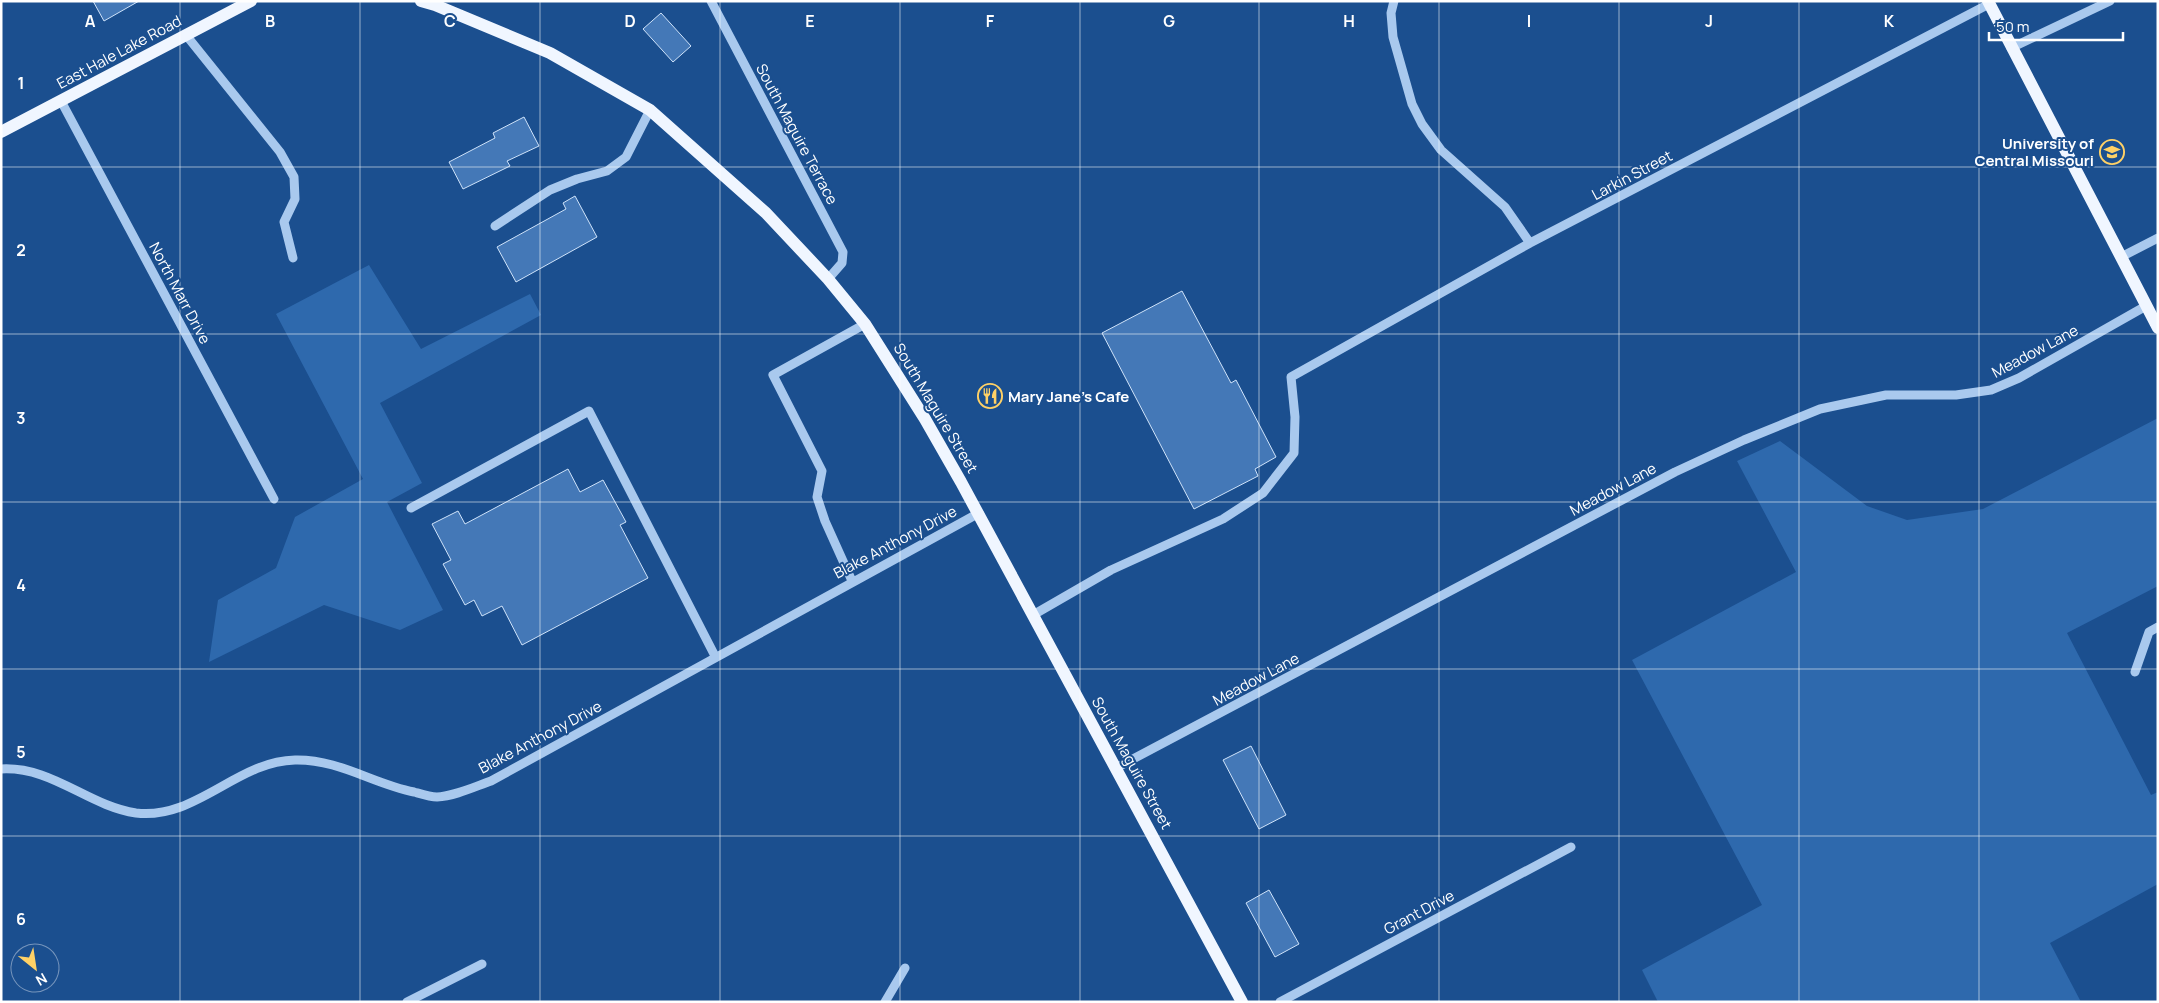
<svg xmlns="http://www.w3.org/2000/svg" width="2159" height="1003" font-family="Manrope,sans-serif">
<rect width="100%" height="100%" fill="#1b4f8f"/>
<!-- green -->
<path fill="#2e69ad" d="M369,265L421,349L530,294L541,315L380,403L422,483L387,502L443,610L400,630L324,605L209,662L218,600L276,568L295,517L363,479L276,314Z
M2158,418V586L2067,633L2151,795L2158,792V884L2050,943L2081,1002H1658L1642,970L1762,905L1632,660L1796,572L1737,461L1780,441L1867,506L1907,520L1983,509Z"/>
<!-- building -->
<path fill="#4478b7" stroke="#cfe3fa" d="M93,1H139L104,21Z
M661,13L691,46L673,62L643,29Z
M524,117L539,146L507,161L510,166L463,189L449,162L495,138L493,133Z
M575,196L597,237L516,282L497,247L566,209L563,203Z
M1182,291L1231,383L1236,380L1276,457L1255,469L1258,476L1194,509L1102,333Z
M568,469L580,492L603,480L626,522L620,525L648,578L522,645L502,606L482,616L474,600L465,605L443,564L451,560L432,524L458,511L465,524Z
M1251,746L1286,815L1259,829L1223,760Z
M1269,890L1299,944L1275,957L1246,903Z"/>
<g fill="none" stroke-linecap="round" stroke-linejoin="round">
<!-- minor -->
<path stroke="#a9c9ee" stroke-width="9" d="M711,1L843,252L842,263L828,279
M1394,1L1391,13L1393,37L1412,104L1422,124L1441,150L1505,207L1530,243
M186,35L280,152L294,177L295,199L284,222L293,258
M2011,48L2110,1
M61,101L274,499
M495,226L550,190L577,179L607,171L626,157L650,110
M2121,257L2158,238
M411,508L589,411L715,656
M852,581L825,521L817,497L822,471L773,375L865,324
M1033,615L1111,570L1223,519L1263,493L1294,453L1295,417L1291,377L1530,243L1989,4
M2135,672L2149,632L2158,627
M1116,768L1675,472L1744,440L1820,409L1886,395H1956L1991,390L2019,378L2146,306
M1,769C52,766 88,806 136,813C196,820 237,761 295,760C339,759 373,784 414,792C421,794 430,797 437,797C455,796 474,787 491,781L979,513
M407,1002L482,964
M885,1002L905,968
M1280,1002L1571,847"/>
<!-- major -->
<path stroke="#f0f6ff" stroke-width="12" d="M421,1L435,5L550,53L650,110L766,213L828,279L865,324L925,419L961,482L1242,1002
M1988,1L2158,328
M1,132L251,1"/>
</g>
<!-- grid -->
<path fill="none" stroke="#fff" stroke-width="1" stroke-opacity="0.55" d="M180,1V1002M360,1V1002M540,1V1002M720,1V1002M900,1V1002M1080,1V1002M1259,1V1002M1439,1V1002M1619,1V1002M1799,1V1002M1979,1V1002M1,167H2158M1,334H2158M1,502H2158M1,669H2158M1,836H2158"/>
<!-- icons -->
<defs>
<symbol id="university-ring" viewBox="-11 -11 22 22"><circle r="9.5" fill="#1b4f8f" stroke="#ffd166" stroke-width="1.5"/><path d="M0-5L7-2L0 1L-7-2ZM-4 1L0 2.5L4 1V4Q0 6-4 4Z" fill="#ffd166"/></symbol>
<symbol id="restaurant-ring" viewBox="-11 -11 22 22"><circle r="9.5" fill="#1b4f8f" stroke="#ffd166" stroke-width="1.5"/><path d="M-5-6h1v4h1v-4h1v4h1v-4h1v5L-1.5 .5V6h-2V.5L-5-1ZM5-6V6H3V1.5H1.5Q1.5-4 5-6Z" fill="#ffd166"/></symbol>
</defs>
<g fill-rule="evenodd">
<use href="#university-ring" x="2098" y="138" width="28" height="28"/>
<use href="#restaurant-ring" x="976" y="382" width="28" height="28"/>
</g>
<g text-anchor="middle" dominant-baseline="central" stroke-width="4" stroke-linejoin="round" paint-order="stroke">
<!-- street labels -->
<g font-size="15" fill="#fff" stroke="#1b4f8f">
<text transform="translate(119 52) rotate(-28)">East Hale Lake Road</text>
<text transform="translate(797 134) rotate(62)">South Maguire Terrace</text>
<text transform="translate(1632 175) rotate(-28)">Larkin Street</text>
<text transform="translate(180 293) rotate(62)">North Marr Drive</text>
<text transform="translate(2035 351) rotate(-28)">Meadow Lane</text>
<text transform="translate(936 408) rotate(59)">South Maguire Street</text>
<text transform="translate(1613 489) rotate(-28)">Meadow Lane</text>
<text transform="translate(895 542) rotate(-28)">Blake Anthony Drive</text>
<text transform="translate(1256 679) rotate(-28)">Meadow Lane</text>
<text transform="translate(540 737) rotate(-28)">Blake Anthony Drive</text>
<text transform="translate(1132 763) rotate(61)">South Maguire Street</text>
<text transform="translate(1419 912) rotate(-28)">Grant Drive</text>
</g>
<!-- poi labels -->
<g font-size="15" font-weight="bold" fill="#fff" stroke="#1b4f8f" text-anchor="end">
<text x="2094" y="143">University of<tspan x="2094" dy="17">Central Missouri</tspan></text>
<text x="1008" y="396" text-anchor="start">Mary Jane's Cafe</text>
</g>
</g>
<g font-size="16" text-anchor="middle" font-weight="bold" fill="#fff" stroke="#1b4f8f" stroke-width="4" stroke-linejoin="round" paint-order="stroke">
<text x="90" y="27">A</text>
<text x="270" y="27">B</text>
<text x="450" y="27">C</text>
<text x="630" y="27">D</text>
<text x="810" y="27">E</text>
<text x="990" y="27">F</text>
<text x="1169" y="27">G</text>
<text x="1349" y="27">H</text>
<text x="1529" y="27">I</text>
<text x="1709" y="27">J</text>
<text x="1889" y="27">K</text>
<text x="21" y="89">1</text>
<text x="21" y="256">2</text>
<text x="21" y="424">3</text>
<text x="21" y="591">4</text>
<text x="21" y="758">5</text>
<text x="21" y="925">6</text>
</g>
<!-- border -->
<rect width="2159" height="1003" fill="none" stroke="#ffffff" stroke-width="5"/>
<!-- north arrow -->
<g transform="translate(35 968) rotate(150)"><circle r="24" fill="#1b4f8f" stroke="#7695bc"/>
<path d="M0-4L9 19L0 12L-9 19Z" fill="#ffd166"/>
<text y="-8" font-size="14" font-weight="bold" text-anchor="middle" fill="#ffffff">N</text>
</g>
<!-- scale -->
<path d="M1989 32v8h134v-8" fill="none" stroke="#ffffff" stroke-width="2.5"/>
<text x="1996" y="32" font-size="15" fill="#ffffff" stroke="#1b4f8f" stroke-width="4" paint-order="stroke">50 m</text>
</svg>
